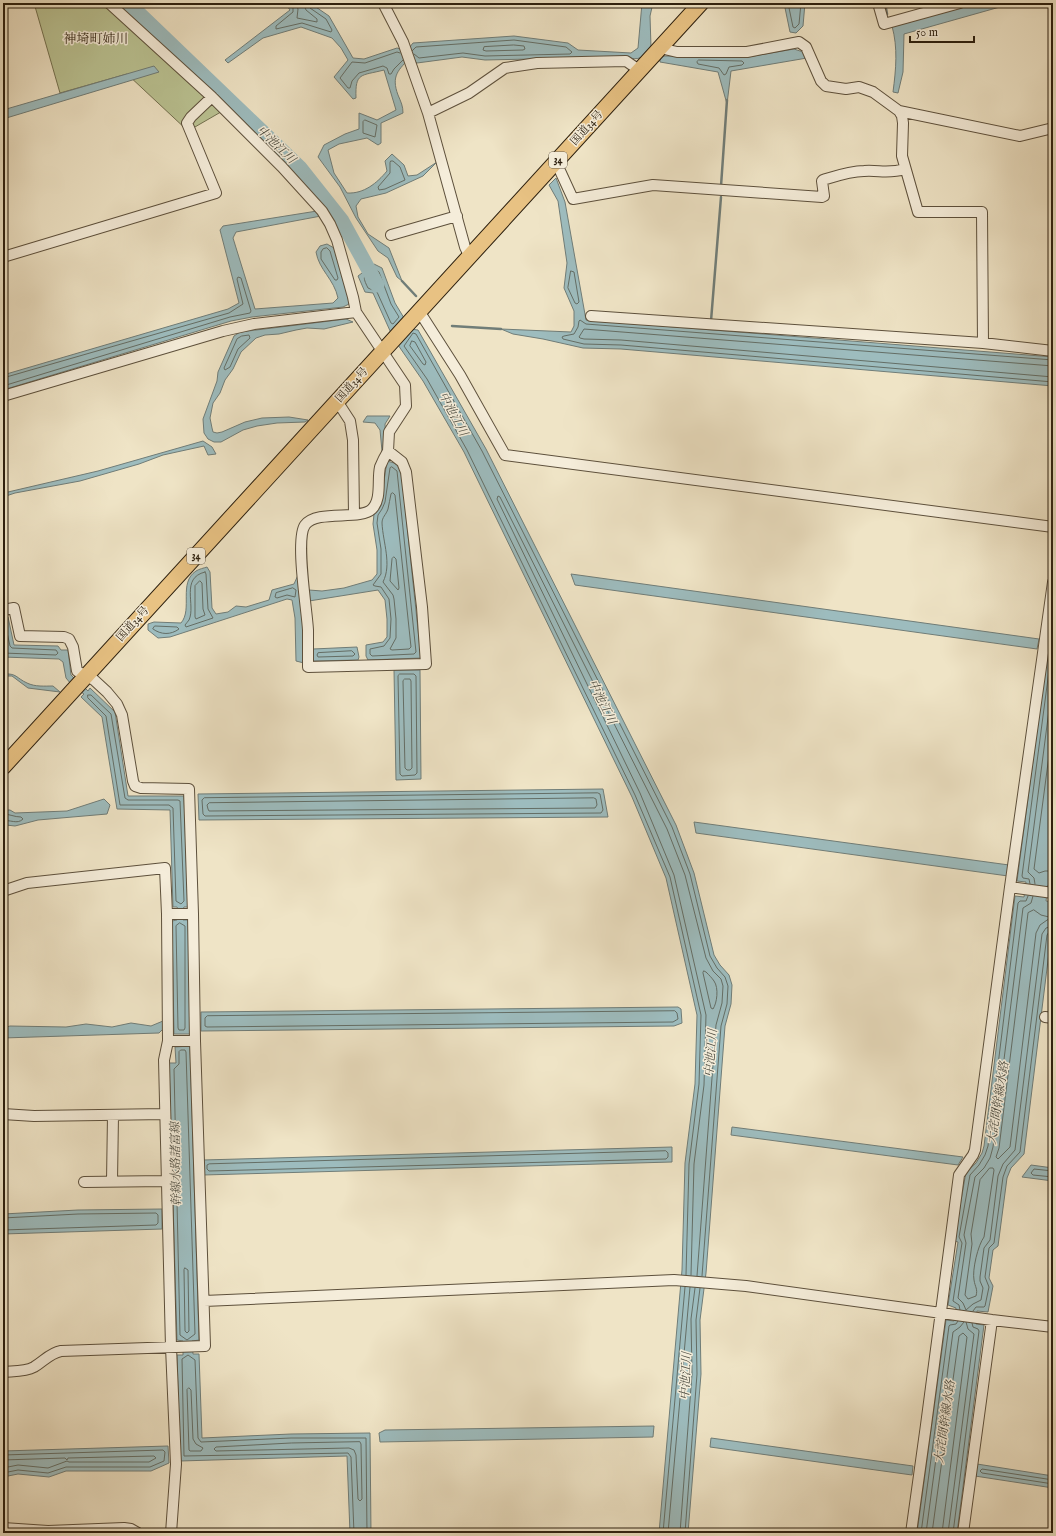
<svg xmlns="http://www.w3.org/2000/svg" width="1056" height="1536" font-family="'IM FELL English','Noto Serif JP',serif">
<rect width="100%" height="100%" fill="#efe4c6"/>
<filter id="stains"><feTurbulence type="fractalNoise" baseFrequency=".005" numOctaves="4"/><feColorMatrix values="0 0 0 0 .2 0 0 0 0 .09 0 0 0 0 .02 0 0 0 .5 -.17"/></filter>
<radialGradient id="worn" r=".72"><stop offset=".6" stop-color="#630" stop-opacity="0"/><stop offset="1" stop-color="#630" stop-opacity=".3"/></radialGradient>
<!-- green -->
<path fill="#bbc494" stroke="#747251" d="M34,3H115L226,109L188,131L127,74L60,93Z"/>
<!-- water -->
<path fill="#9dbcbe" stroke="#707d78" d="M285,3H310L329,16L353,58L364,59L397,48L404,50L409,48L413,43L514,36L568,43L578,50L631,53L638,48L642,3H653L650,16L651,47C641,58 641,61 626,57L485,60L462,57L417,63L411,57C398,70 391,76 398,95C401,102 403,106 403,113L381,123V143L378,145L367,138L339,144L328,150L334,173L347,193C364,194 377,183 387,171L385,161L392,154L404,165L408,176L417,175L437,162L423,176L386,193L361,199L356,206L358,217L368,234L389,248L402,281L397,277L388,258L378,251L356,218L340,187L318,157L324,145L345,134L359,129V113L377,120L396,110L384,70C361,76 355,72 356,98L353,99L334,77L348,60L341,48L332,38L301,27L263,38L228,63L225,60L290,10Z
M784,3H805L803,26L796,33L790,32Z
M976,3H1014L904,34L903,72L898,93L893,92C896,69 898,48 892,26Z
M794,49L803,52L807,58L731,71L727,104L718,72L660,62V59L663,56L748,57Z
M154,66L159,72L3,119V110Z
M556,178L565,202L586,320L1053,357V386L621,349L583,348L543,339L513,334L501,329L571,332L574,326V311L564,288L567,263L558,201L549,185Z
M317,211L321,216L236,232L233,238L255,309L333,303L338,298C334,279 319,270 316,252L320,246L327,244L334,248L348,297L349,304L343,307L252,317L231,321L3,390V375L228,309L239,303L220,230L223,226Z
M374,264L382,268L395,303L404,318L391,333L373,293L365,292L358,276Z
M346,319L353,322L324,329L307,328L296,330L279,334L265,335L256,338L241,352L233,369L225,380L220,393L213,403L210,418L212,428L213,432L217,433L222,432L245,422L262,418L289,417L308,420L305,422L277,423L257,426L243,430L221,442H214L208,439L204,433L203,419L217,381L218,372L234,336L240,332Z
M410,329L418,330L486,449L676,825L694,873L714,955L720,965L729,975L732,985L731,1004L725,1026L706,1273L700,1320L701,1374L688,1533H659L682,1270L685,1163L695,1084L697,1015L666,878L632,797L464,452L423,381L398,345Z
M367,416H390L385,424L386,446L382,451L380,430L375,423L363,422Z
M203,441L212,447L216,454L208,455L204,446L163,455L139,464L80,481L15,493L3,497V494L8,492L98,471Z
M387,461L394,463L401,468L421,658L368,660L366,656V645L383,642L387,637V619L385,600L378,590L309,601V590L322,591L344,588L372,580L377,574V550L373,524L374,514L381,501Z
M207,567L210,572L212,608L216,614L228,612L236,606L246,607L269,600L272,590L294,584L298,575L303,616L304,663L296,661L295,618L292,600L287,599L170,637L158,638L148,630V624L154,622L181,623C193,609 178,583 196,571C199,569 204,568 207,567Z
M571,574L1039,639L1037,649L575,585Z
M1053,610V886L1048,885L1046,901L1053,902V920L1024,1154L1011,1168L1007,1178L998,1246L993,1250L989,1278L993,1286L988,1312L977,1311L976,1324L984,1325L957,1533H917L946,1320L954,1321L956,1308L948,1305L958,1242L954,1241L966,1172L976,1163L982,1153L984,1146L1015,896L1024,897L1026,882L1017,881Z
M8,617L14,645L58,646L61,650H68L71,675L75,679L71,684L66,678L63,662L59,659L3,657V618Z
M357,647L359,657L358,660L313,661V649Z
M394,670H420L421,779L396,780Z
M3,674C17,673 16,678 27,683C35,687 45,686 53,686L60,692L28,688L12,676H3Z
M85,688L88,691L90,688L115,712L128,796H184L188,907H184L183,909H178L177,907H173L170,810L117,809L102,717L81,697L84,694L81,692Z
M603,789L608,817L199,820L198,794Z
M104,799L110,805L107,814L38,820L15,826L6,825L3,826V810H10L15,813L67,811Z
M694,822L1009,865L1008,876L696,833Z
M177,918H183V920H189L190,1034H174L172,921L177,920Z
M678,1007L681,1009L682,1023L674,1026L201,1031V1012Z
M163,1021L165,1024V1027L159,1033L3,1038V1028L10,1026L66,1027L86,1024L112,1027L131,1023L151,1026Z
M190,1046L199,1340L192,1341L193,1354H199L202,1438L291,1434L370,1433L371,1533H350L347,1456L180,1461L177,1355H183V1341L177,1340L169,1063H176L175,1047Z
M732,1127L963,1157L958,1165L731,1135Z
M672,1147V1162L203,1175V1160Z
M1031,1165L1053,1168V1181L1022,1177Z
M162,1209V1229L3,1234V1214L78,1210Z
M654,1426L653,1437L380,1442L379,1433L385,1430Z
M711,1438L913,1466L912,1475L710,1447Z
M168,1446L169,1463L151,1471H66L49,1477L18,1474L3,1477V1451Z
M977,1464L1053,1476V1488L975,1476Z"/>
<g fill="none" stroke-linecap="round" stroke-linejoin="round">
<!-- shore -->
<path stroke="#646e66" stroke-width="1" d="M290,3L293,8V12L276,26V29L302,23L331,32L332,30L326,19L310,8L308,3
M296,3L298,9L297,18L317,22V19L306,10L303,3
M788,3L793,27L795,28L799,24L801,3
M514,45L524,46L525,49L523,50L486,51L483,50L484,47Z
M412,51L416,47L514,40L566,47L572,52L570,54L485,56L463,53L419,58L414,54
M400,53L397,52L365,63L352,62L340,78L348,88H350L352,81L359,73L383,66L387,68L389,74H391L394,69L403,60
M699,60L742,61L744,63L742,65L729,67L726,74L724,75L719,68L698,64L697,62Z
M365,120L377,125L375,137L363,133V122Z
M391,161H393L400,167L405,180L385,189L379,190L378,187L390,173V163Z
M327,248L330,251L338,278L337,280H335L321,259V252L323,249Z
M374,269L379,272L391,304L399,317L393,324L391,323L377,292L368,288C362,276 363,276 374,269Z
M571,271L574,272L579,302L577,304L575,303L568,288Z
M242,336L249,335L250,338L238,349L230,367L225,370L224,368L237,339Z
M412,341L415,342L426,362L425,365L423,364L410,346Z
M1053,360L586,324L580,320L579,321L578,327L574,334L564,336L562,337L563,339L584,344L621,345L1053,382
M1053,366L584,329L579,337L580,338L584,339L621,340L1053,377
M3,378L229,313L243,304L237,279L238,277L241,278L251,311L250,313L230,317L3,386
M392,467L397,471L416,652L414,654L372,656L370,654V649L384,646L390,638L391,619L389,599L381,587L375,586L373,585L381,574V549L377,523L378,515L382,509L385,502L390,468Z
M393,493L395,495L411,647L409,649L392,650L390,649L396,638V619L394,599L393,595L383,582C392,564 383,543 382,523C382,517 386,515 388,509C389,504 390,499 391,494Z
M394,557L396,559L399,588L398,590L390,581L392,559Z
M205,572L206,574L208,609L213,618L186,627L185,625C186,623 188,622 189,620C196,605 180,578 205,572Z
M200,581L202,583L203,609L205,615L196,619L195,617V586Z
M293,588L296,590L295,597L287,595L277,598L275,597L276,593Z
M3,621L5,623L10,646L12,648L56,650L58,653L56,655L3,653
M155,626L177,627L179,629C171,635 161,635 153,629Z
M352,651L355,654L353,656L318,657L317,655L318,653Z
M400,674H414L416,676L417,773L415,775L402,776L400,774L398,676Z
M405,679H410L411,681L412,768L410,770H407L405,768L403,681Z
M88,695H91L111,714L125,798L128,800H178L180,801L184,901L181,904L176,901L173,808L169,805H120L106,716L88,698Z
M1053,725L1034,869L1039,873L1045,871H1053
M598,793L600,794L603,810L601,813L205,816L203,814L202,800L204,798Z
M594,798L596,799L597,805L595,808L209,811L208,809L207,805L209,803Z
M3,814C10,814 14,817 21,817L23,819C17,825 10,819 3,821
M1030,884L1029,879L1023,878L1022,876L1053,640
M1035,884L1034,878L1028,872L1053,679
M1033,896L1031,903L1023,908L993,1147L990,1158L984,1168L975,1177L964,1235L966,1243L958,1298L963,1303L966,1310L973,1304L981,1300L983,1288L980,1281V1277L984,1248L990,1240L998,1176L1003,1164L1015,1150L1042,934L1046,928L1053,926
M1034,910L1041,915L1049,917L1050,918L1040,925L1036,933L1010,1147L998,1159L996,1157L999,1148L1028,913Z
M180,923L185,926V1028L184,1030H179L178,1028L176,926Z
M704,971L706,972C709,975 712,978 714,981C719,988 717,1003 713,1009L711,1008L703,973Z
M675,1011L677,1013L678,1019L673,1022L207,1027L205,1026V1018L207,1016Z
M181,1050H185L186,1052L195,1334L187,1340L180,1335L174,1069L179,1064V1052Z
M666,1151L668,1153V1157L666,1159L209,1171L207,1169V1165L209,1164Z
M990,1168H993L994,1170L984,1237C978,1245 972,1270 974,1280C975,1287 978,1289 976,1296L968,1299L965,1295L972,1244L971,1234L980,1180Z
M1053,1171L1034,1169L1031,1173L1033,1175L1053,1177
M3,1218L78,1214L156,1213L158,1215V1223L156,1225L3,1230
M185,1268L188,1270L189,1331L187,1333L185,1331L184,1270Z
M686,1275L689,1164L699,1084L701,1015L670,877L635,795L467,450L427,379L404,346L413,333L416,334L482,451L672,827L690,874L710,956L717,968L725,977L728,986L727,1004L721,1026L702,1276
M691,1275L694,1164L704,1085L706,1015L674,875L640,793L497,499L498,496L500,497L667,829L685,875L706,958L713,971L721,979L723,986L722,1003L716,1025L697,1276
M960,1310L959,1305L953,1301L962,1243L959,1237L970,1175L979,1165L985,1155L988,1146L1018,903L1020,901H1026L1028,896
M973,1311L976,1307H984L985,1306L989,1287L985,1277L989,1248L994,1243L1003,1177L1007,1166L1020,1152L1047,935L1049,932L1053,931
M189,1388L191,1390L193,1439L196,1444L203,1448L201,1451H190L189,1450L187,1390Z
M360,1442L361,1444L362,1499L360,1501L358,1499L356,1455L354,1450L349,1448L216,1451L214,1449L216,1447L291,1443Z
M3,1455L163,1450L165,1452L164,1461L150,1467H66L48,1473L18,1470L3,1473
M3,1460L65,1458L67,1460L68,1458L154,1456L156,1458L149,1462H69L67,1461L48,1468L18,1465L3,1468
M1053,1480L982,1469L980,1471L982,1473L1053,1484
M354,1533L351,1457L348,1453L184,1456L182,1359L188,1355L195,1360L198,1438L201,1442L291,1438H366L367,1533
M663,1533L685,1287
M668,1533L690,1287
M680,1533L692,1374L691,1319L695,1288
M685,1533L697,1374L696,1320L700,1288
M921,1533L949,1326L950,1325L956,1324L958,1321
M926,1533L953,1332L960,1327L964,1322
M932,1533L959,1336L963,1333L967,1337L942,1533
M948,1533L974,1334L968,1329L966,1322
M953,1533L979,1331L978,1329L973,1327L972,1323"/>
<!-- stream -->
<path stroke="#707d78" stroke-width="2.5" d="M885,3L887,14
M721,186L727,100
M402,281L416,296
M711,321L721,197
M452,326L501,329"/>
<!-- river -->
<path stroke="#9dbcbe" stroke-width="15" d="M128,3L300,168L342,221L377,285"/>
<defs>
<path id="minor" d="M109,3L212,97L282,167L322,211L330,224L337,240L353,297L356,312L405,385L406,406L389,432L388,451
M383,3L403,42L428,113L465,247L470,257
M878,3L884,24L960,3
M660,48L677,52H747L799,42L806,47L821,81L826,86L846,89L859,87L873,92L899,111L902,116L903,123L902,156L918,212H982L983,343L1053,351
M899,111L1020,136L1053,128
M428,113L469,93L505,68L537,63L626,61L639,70
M556,162L573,199L653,185L822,197L824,196L822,181L823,180C836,176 850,171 864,171C880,170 888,174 905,169
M391,235L457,216
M3,257L216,193L187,123L191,117L212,97
M419,311L460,375L505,455L1053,527
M591,316L983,343
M3,396L223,331L254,324L356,312
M337,401L350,421L353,440L354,514
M388,451L402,462L406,472L422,607L426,664L308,667C308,655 308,643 308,630C307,610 295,539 305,525C317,509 360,521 372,509C382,499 377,480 380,467C382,462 385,456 388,451Z
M3,610L14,608L20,636L64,637L69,639L73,647L77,671L94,680L107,692L117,704L122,715L133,781L135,786L141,788L189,789L193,914L195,1041H168
M1010,887L1053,582
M3,891L27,883L165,868L167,914L168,1041L164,1060L171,1347L176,1464L171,1533
M167,914H193
M1045,1017L1053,1018
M3,1114L34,1116L165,1114
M112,1181L113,1115
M84,1182L166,1181
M204,1301L674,1280L746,1286L992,1320L1053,1327
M3,1372C13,1371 25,1372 34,1367C44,1361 50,1353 61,1351L205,1346L195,1041
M3,1528L48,1531L124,1528L131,1529L138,1533
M911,1533L926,1425L959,1175L973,1155L975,1150L1010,887L1053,893
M963,1533L992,1320"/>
<path id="highway" d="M3,767L701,3"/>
</defs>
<!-- minor casing -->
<use href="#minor" stroke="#5d503c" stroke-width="12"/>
<!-- highway casing -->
<use href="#highway" stroke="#2c1f0e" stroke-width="17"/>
<!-- minor -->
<use href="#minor" stroke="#f5edda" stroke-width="10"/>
<!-- highway -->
<use href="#highway" stroke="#e8c283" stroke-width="15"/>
</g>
<g text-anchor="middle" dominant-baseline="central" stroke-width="3" stroke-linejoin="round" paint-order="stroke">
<!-- shield labels -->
<g fill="#f5edda" stroke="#685d4b" stroke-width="1">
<rect x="549" y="152" width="18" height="16" rx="3"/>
<rect x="187" y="548" width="18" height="16" rx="3"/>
</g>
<g font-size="10" font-weight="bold" fill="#2c1f0e">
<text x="558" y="160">34</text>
<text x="196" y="556">34</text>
</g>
<!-- street labels -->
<g font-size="11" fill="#2c1f0e" stroke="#f5edda">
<text transform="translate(587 128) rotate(-48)">国道34号</text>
<text transform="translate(352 385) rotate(-48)">国道34号</text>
<text transform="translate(133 624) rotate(-48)">国道34号</text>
</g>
<!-- water labels -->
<g font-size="12" font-style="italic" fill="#4e4e43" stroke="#f5edda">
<text transform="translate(276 145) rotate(44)">中池江川</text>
<text transform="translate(453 414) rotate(62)">中池江川</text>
<text transform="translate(602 702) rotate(64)">中池江川</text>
<text transform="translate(711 1053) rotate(-85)">中池江川</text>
<text transform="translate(998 1103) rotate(-81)">大詫間幹線水路</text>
<text transform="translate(176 1164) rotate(-91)">幹線水路諸富線</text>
<text transform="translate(686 1376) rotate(-87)">中池江川</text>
<text transform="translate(945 1422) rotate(-82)">大詫間幹線水路</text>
</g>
<!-- quarter labels -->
<g font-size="13" fill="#2c1f0e" stroke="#f5edda">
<text x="96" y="39">神埼町姉川</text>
</g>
</g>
<!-- margin -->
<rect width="1056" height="1536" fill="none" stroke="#efe4c6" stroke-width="16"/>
<rect x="4" y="4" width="1048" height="1528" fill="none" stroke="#2c1f0e" stroke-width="2"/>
<rect x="8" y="8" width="1040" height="1520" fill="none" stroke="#2c1f0e"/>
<!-- scale -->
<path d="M910 36v6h64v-6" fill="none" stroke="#2c1f0e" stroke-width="2"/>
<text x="916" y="36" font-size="12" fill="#2c1f0e" stroke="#f5edda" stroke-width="3" paint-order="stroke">50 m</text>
<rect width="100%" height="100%" filter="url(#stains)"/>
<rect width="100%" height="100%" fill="url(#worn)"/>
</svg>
